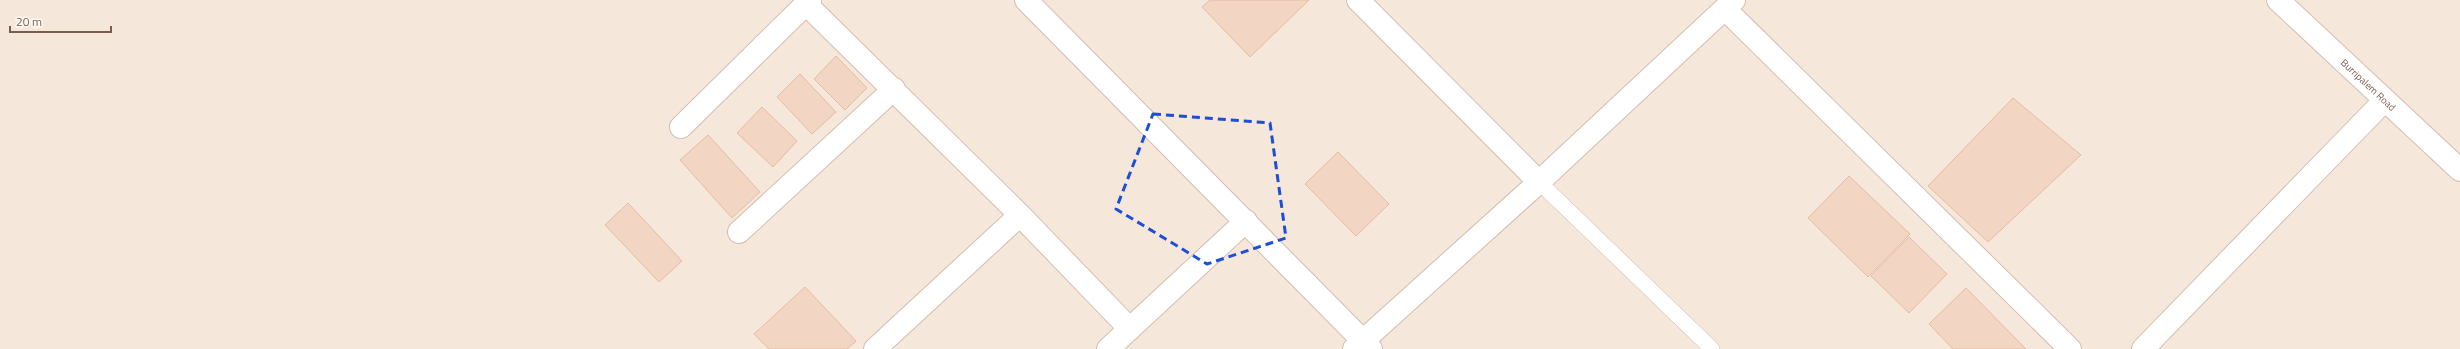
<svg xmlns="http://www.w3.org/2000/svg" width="2460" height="349" font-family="'Titillium Web',sans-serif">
<rect width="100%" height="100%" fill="#fdf6ec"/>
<!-- residential -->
<path fill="#f5e8da" d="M0,0H2460V349H0Z"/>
<!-- building -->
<path fill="#f3d5c3" stroke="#e6bba3" d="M1210,0H1309L1250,57L1202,7Z
M836,56L867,88L845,110L814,79Z
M800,74L836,112L812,134L777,97Z
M2013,98L2081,155L1988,242L1928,186Z
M762,107L797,141L773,167L737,133Z
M708,135L760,192L732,218L680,160Z
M1338,152L1389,204L1356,236L1305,184Z
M1849,176L1910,234L1868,277L1808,218Z
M628,203L682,261L659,282L605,225Z
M1909,237L1947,274L1909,313L1871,276Z
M805,287L856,341L847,349H769L754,334Z
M1966,288L2026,349H1953L1929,324Z"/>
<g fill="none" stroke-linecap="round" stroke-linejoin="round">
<defs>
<path id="lane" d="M1539,182L1712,349"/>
<path id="street" d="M1026,0L1371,349
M1358,0L1539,182
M806,4L1020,215L1130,329
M1725,9L2070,349
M681,127L810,0
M739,232L894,89
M875,349L1020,215
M1108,349L1246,221
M1354,349L1539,182L1734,0
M2143,349L2385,100"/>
<g id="secondary">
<path id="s1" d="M2278,0L2460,170"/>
</g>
</defs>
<!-- lane casing -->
<use href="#lane" stroke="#d1beb0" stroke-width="16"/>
<!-- street casing -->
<use href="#street" stroke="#d1beb0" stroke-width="24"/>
<!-- secondary casing -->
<use href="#secondary" stroke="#d6c0b0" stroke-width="24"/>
<!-- lane -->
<use href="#lane" stroke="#fff" stroke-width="15"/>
<!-- street -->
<use href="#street" stroke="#fff" stroke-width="22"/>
<!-- secondary -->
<use href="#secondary" stroke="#fff" stroke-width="22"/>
</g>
<!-- marked area -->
<path fill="none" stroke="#1d4ed8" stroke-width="3" stroke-dasharray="8 5" stroke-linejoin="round" d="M1153,114L1270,123L1286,238L1207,264L1116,209Z"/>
<g text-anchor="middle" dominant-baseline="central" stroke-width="3" stroke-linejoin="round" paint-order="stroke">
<!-- street labels -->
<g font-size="10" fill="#7a5c4d" stroke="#fffaf3">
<text stroke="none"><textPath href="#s1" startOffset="124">Burripalem Road</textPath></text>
</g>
</g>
<!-- scale -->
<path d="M10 26v6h101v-6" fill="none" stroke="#7a5c4d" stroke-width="2"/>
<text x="16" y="26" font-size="12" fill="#7a5c4d" stroke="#fffaf3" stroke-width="3" paint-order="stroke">20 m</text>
</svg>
